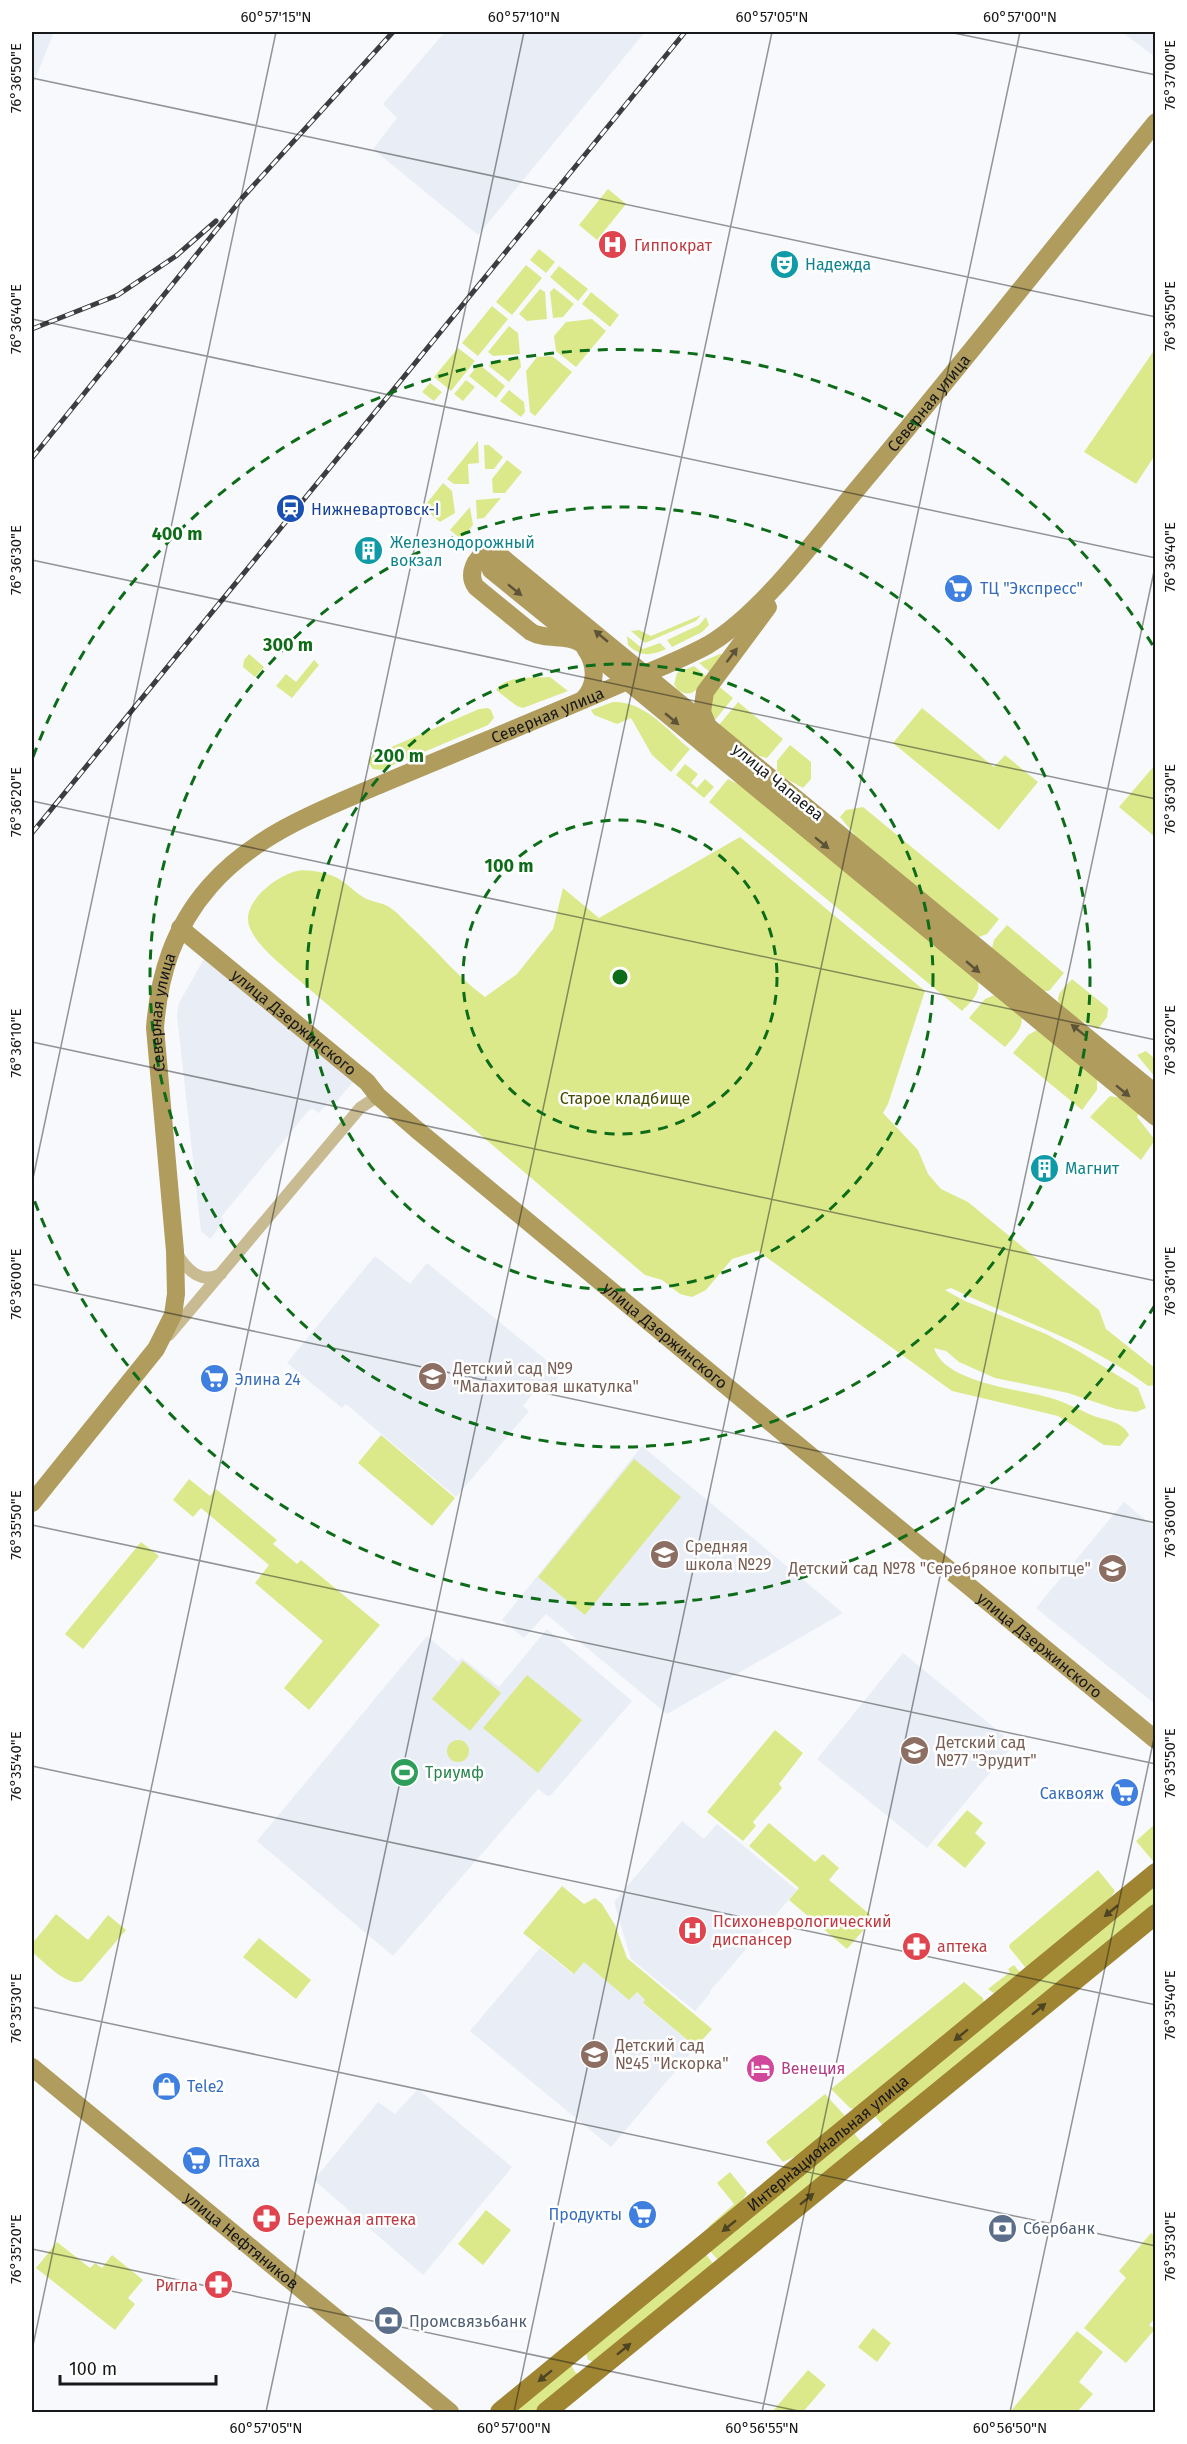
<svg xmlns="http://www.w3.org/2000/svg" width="1187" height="2444" font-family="'Fira Sans',sans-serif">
<rect width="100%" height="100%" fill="#f7f9fc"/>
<!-- built -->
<path fill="#e8edf6" d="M32,32H54L32,87Z
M445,32H645L478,235L373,149L397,118L383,104Z
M1122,32H1155V57L1154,56Z
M204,959L353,1082L332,1107L327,1104L319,1113L313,1109L309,1110L221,1217L224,1221L210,1239L201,1231L177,1015L179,1003Z
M375,1256L410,1284L427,1263L562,1373L546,1393L538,1387L523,1406L529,1411L456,1497L346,1404L342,1408L287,1363Z
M642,1446L843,1613L667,1714L546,1614L524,1638L502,1620Z
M1124,1502L1155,1528V1704L1036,1608Z
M547,1629L632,1701L550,1796L546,1795L538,1789L393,1956L257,1841L427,1636L458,1662L462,1658L499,1687Z
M903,1653L1014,1744L927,1848L817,1759Z
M682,1821L704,1839L717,1824L797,1890L710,1991V1993L695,2011L631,1959L614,1902Z
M540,1948L573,1974L584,1962L629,1999L636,1992L646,2000L643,2004L696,2047L611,2147L470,2031Z
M418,2089L512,2167L423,2275L314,2180L378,2102L395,2114Z"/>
<!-- green -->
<path fill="#dbe98b" d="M608,189L626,204L597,240L579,225Z
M539,249L555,262L546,273L530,260Z
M526,265L542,278L512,315L496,302Z
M559,266L588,289L578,301L550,277Z
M554,288L574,304L563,317L553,318L550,292Z
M540,289L545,292L547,319L527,321L519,314Z
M591,292L619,315L610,327L582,304Z
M492,306L508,319L478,356L462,343Z
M592,319L606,331L576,367L556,351L554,336L566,322Z
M509,326L518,333L520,354L493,356L488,352Z
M458,348L475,361L451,391L434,377Z
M1155,349V455L1136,484L1084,452Z
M552,356L572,372L535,416L530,412L526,371L537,357Z
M520,359L521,367L509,382L489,366L492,361Z
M479,364L505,386L496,398L469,376Z
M466,380L475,387L463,401L454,394Z
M430,383L442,392L434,401L422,392Z
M509,390L524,402L525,412L521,417L500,401Z
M478,441L479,463L468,464L469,484H454L447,479Z
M489,445L503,457L494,469H485L484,445Z
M507,460L522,472L505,493H493L492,479Z
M443,483L452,491L455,513L440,522L423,508Z
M501,498L484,518L477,519L476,500Z
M470,507L473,525L461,539L450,530Z
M701,615L696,621L645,643L631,631L639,630L651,636Z
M706,617L709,625L702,632L672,647L667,640L699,625Z
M627,636L643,649L660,643L666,649C650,656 641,657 628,645Z
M249,654L264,667L255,677L243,667L244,660Z
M720,654H723L711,673L699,663Z
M314,660L319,665L292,698L276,686L286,674L296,682Z
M694,666L707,677C698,689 691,700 677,689L674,684L677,673Z
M550,677L568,691L523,708L517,706L496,690C506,675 534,678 550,677Z
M717,685L733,698L715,720L708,708Z
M613,702C645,701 667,730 690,749L671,772L652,755L631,718L617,724L594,715L591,710Z
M738,702L783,739L767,758L759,756L719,725Z
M488,708L491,710L494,718L488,725L381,770L373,769L369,764V759L373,755L479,709Z
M922,708L994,767L1005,755L1038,782L999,830L893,743Z
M790,745L811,762V779L803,788L783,777L777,770V761Z
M685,764L698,774L691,783L697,788L705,779L714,787L704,798L676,775Z
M1155,765V837L1119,807Z
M728,779L747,789L977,979C983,992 970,1002 962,1011L709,802Z
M863,807L999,919L987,934L979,937L859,840L840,817L846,810Z
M740,837L925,991L888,1104L883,1113L918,1150L928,1174L941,1189L968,1202L1099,1310L1106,1329L1155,1368V1385L1148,1386C1088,1341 1017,1320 951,1288L945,1290L965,1301L1046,1334L1080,1352L1138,1388L1146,1408L1136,1412L1116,1409L1068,1393L995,1378L959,1362L946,1351L934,1348C944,1382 1017,1389 1047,1397C1064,1401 1079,1410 1094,1416C1108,1421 1122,1421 1129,1435L1120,1446L1104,1445L1058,1416L952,1391L758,1251L732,1259L706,1290L692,1297L680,1294L662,1280L645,1275L294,976C280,963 249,940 248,920C247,899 275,878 293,872C304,868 322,872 333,876C344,880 353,891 363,897C371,902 381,902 389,907C396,911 403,919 409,925C435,948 457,977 485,997L517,974L553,929L563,888L599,918Z
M1007,925L1064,973L1049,991H1044L992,948L994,940Z
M1072,979L1108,1008L1107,1017L1098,1029C1089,1024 1057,1011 1058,998C1059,991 1068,984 1072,979Z
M994,995L1021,1014C1025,1028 1013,1037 1005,1047L969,1018L985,999Z
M1037,1030L1042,1032L1097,1079V1090L1082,1110L1013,1053L1028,1035Z
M1146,1051L1155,1059V1077L1137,1055Z
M1110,1096L1120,1098L1139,1113L1137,1117L1155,1140L1141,1160L1090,1117Z
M381,1435L455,1498L432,1526L358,1463Z
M634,1459L681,1497L585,1615L538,1577Z
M189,1479L210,1496L216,1489L277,1540L273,1544L297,1564L301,1560L380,1625L309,1710L284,1688L323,1641L255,1583L269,1565L201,1508L193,1517L173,1500Z
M141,1542L159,1556L83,1649L65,1634Z
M463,1661L501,1693L470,1731L432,1699Z
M527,1675L582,1720L538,1773L483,1728Z
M775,1730L803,1753L779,1784L782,1788L753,1822L756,1826L743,1841L707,1812Z
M447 1751a11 11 0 1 1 22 0a11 11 0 1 1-22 0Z
M967,1810L983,1823L975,1833L986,1843L965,1868L937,1845Z
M769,1823L815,1862L823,1854L839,1868L829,1880L874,1918L847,1949L789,1900L799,1888L749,1846Z
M1155,1824V1859L1153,1861L1136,1841Z
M1098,1870L1115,1891L1099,1914L1028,1971L1009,1947L1010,1944Z
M1155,1882V1905L884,2127L873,2114Z
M562,1886L584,1904L595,1898L602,1904L615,1925L627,1958L712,2029L696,2047L643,2003L645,2000L637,1992L629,2000L584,1962L574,1974L523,1933Z
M56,1914L88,1940L108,1915L126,1930L82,1981C68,1988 43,1961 32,1952V1944Z
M259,1938L311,1980L296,1999L243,1957Z
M1014,1965L1023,1976L995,1994L988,1989L1010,1972L1008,1969Z
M964,1982L983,1998L984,2004L857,2110L850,2108L831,2089Z
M825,2094L845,2116L800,2154L783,2162L766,2142Z
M853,2132L863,2144L719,2261L709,2250Z
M730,2172L747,2193L737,2209L706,2229L734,2204L717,2183Z
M486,2210L511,2230L483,2265L458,2244Z
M1151,2233L1155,2237L1156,2317L1149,2325L1155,2329L1126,2363L1084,2328L1126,2278L1119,2271Z
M57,2242L90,2268L95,2263L102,2268L112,2255L143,2280L128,2298L135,2304L115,2330L36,2268Z
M705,2253L714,2265L595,2362L588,2360L586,2353Z
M873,2328L891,2343L877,2362L858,2347Z
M1077,2331L1103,2352L1079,2382L1093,2394L1077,2412H1010Z
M570,2363L575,2372L581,2376L536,2412H510Z
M808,2370L826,2385L803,2412H772Z"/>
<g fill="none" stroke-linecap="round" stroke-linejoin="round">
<!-- street -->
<path stroke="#c8bb92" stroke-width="12" d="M176,1252C186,1269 200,1285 221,1274
M169,1335L360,1108L378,1096"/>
<!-- secondary -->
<g stroke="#b09c5d" stroke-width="18">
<path d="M504,559L499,556L493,558L489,562L491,570L576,639"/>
<path d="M583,700C597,685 597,665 585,648"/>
<path d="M707,724L702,712L705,692L768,607"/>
<path id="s1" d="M180,928L367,1082L378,1096L416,1129C663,1332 908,1538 1156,1740"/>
<path d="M1156,1094L504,559L496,552H487C475,558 467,574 476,587L531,632C547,641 567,633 582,644L1156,1117"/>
<path id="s2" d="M32,1503L156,1349L173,1315L176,1294L175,1251L155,1028C159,974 174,927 210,886C254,835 322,809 384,783C462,750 540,719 618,685C648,672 679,661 708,645C762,613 817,537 858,488C959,368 1056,244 1156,122"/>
<path id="s3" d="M32,2067L450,2412"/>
</g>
<!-- primary -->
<g stroke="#9f8531" stroke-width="20">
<path id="s4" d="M500,2412L1156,1873"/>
<path d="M546,2412L1156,1914"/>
</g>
<defs>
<path id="rail" d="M32,329L118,295L176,256L216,221
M32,458L243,197L393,32
M32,833L685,32"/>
</defs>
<!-- rail casing -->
<use href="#rail" stroke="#3b3d3e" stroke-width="5"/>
<!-- rail -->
<use href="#rail" stroke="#fff" stroke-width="3" stroke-dasharray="9" stroke-linecap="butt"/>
</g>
<!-- one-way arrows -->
<defs><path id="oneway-solid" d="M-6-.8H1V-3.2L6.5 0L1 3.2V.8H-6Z" transform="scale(1.5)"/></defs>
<g fill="#5c5338">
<use href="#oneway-solid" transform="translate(515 590) rotate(39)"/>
<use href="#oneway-solid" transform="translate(601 636) rotate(-140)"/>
<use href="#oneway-solid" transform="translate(732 655) rotate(-53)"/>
<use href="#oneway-solid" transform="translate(672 719) rotate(40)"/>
<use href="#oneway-solid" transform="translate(822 843) rotate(39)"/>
<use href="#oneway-solid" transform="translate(973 967) rotate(40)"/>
<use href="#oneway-solid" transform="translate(1078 1030) rotate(-141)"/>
<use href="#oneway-solid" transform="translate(1123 1091) rotate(39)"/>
</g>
<g fill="#4d4423">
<use href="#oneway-solid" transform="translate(1111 1911) rotate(140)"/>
<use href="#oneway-solid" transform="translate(1039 2009) rotate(-39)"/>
<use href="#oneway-solid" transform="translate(961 2035) rotate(141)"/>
<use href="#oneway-solid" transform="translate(807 2199) rotate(-39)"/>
<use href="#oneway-solid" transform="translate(729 2226) rotate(141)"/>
<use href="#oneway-solid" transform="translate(624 2349) rotate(-39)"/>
<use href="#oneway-solid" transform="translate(545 2376) rotate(141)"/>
</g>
<!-- ticks -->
<path fill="none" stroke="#171819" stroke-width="1.5" stroke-opacity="0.45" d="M949,32L1156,75M32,78L1156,317M32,319L1156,558M32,560L1156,799M32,801L1156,1040M32,1042L1156,1281M32,1183L276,32M32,1284L1156,1523M32,1525L1156,1764M32,1766L1156,2005M32,2007L1156,2246M32,2249L803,2412M32,2350L524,32M266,2412L772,32M514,2412L1020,32M762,2412L1156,562M1010,2412L1156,1729"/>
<!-- distance rings -->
<g fill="none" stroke="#0d6c17" stroke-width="3" stroke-dasharray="10 8">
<circle cx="620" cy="977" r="157"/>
<circle cx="620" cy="977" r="313"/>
<circle cx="620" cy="977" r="470"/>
<path d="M1155 1305A627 627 0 0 1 33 1197M33 757A627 627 0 0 1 1155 649"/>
</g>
<!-- icons -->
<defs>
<symbol id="hospital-disc" viewBox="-11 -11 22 22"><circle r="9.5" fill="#e0444e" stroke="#fff"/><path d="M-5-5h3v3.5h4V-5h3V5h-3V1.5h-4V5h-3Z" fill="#fff"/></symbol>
<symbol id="theatre-disc" viewBox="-11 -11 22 22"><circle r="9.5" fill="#0f9aa8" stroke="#fff"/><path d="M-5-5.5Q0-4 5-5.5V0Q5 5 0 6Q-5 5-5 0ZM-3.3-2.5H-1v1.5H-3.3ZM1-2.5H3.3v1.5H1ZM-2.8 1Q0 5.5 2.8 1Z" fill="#fff"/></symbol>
<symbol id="station-disc" viewBox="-11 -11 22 22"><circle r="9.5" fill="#1a4fb4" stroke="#fff"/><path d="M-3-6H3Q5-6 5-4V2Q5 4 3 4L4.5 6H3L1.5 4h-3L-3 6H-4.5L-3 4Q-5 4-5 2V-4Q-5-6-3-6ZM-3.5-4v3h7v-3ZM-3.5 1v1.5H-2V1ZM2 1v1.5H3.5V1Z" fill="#fff"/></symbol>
<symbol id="building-disc" viewBox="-11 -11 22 22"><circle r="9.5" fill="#0f9aa8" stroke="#fff"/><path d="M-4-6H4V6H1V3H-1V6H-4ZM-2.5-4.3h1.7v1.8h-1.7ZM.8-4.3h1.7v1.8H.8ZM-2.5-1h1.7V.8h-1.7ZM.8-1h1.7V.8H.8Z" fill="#fff"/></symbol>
<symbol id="supermarket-disc" viewBox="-11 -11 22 22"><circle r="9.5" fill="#3f7fe0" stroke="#fff"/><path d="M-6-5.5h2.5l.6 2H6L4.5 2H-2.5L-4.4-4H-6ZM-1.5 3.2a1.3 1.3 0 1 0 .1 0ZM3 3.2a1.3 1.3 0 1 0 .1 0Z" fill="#fff"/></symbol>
<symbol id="school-disc" viewBox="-11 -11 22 22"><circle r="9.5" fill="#8d6e63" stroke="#fff"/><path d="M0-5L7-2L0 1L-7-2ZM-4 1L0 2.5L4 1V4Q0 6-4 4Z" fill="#fff"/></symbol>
<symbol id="stadium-disc" viewBox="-11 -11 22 22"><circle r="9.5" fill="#2e9e5b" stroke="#fff"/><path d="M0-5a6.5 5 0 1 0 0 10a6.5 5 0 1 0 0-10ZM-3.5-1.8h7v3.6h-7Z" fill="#fff"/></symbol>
<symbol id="pharmacy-disc" viewBox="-11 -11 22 22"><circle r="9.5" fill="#e0444e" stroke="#fff"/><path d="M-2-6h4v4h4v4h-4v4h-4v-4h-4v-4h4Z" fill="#fff"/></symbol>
<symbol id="hotel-disc" viewBox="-11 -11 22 22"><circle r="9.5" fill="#d1479c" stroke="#fff"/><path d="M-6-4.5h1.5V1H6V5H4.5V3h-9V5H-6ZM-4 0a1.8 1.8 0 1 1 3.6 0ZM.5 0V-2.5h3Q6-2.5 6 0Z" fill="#fff"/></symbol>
<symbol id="shop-disc" viewBox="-11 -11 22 22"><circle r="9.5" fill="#3f7fe0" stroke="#fff"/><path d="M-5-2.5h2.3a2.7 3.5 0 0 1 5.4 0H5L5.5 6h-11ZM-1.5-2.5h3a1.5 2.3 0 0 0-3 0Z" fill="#fff"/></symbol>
<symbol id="bank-disc" viewBox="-11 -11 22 22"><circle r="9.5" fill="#5c6f8a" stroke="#fff"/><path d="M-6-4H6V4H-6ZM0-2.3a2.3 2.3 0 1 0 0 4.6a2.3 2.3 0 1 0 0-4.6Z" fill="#fff"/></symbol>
</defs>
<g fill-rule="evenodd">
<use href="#hospital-disc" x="596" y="228" width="33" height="33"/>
<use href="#theatre-disc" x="768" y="248" width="33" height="33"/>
<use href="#station-disc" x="274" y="492" width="33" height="33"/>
<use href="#building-disc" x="352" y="534" width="33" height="33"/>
<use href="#supermarket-disc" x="942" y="572" width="33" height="33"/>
<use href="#building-disc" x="1028" y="1152" width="33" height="33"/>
<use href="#school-disc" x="416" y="1360" width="33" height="33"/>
<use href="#supermarket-disc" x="198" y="1362" width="33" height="33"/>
<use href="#school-disc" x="648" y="1538" width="33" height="33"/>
<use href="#school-disc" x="1096" y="1552" width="33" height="33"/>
<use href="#school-disc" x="898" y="1734" width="33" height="33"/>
<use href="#stadium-disc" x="388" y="1756" width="33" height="33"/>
<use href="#supermarket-disc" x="1108" y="1776" width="33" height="33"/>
<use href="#hospital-disc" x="676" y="1914" width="33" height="33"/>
<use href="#pharmacy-disc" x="900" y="1930" width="33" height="33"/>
<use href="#school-disc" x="578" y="2038" width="33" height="33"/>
<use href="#hotel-disc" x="744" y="2052" width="33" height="33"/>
<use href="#shop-disc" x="150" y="2070" width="33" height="33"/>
<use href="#supermarket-disc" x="180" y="2144" width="33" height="33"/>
<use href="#supermarket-disc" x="626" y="2198" width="33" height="33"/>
<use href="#pharmacy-disc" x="250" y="2202" width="33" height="33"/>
<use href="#bank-disc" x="986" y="2212" width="33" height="33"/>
<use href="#pharmacy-disc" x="202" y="2268" width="33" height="33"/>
<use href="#bank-disc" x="372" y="2304" width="33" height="33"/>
</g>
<g text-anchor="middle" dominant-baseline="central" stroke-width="5" stroke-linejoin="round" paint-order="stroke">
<!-- health labels -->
<g font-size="16" fill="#be3a42" stroke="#fff" text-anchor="start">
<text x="634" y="245">Гиппократ</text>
<text x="713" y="1921">Психоневрологический<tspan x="713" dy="18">диспансер</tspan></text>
<text x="937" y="1946">аптека</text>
<text x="287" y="2219">Бережная аптека</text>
<text x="198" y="2285" text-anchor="end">Ригла</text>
</g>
<!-- culture labels -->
<g font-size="16" fill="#0d838f" stroke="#fff" text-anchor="start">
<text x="805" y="264">Надежда</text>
<text x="390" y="542">Железнодорожный<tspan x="390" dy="18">вокзал</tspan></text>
<text x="1065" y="1168">Магнит</text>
</g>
<!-- street labels -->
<g font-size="16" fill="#171819" stroke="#fff">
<text stroke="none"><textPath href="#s2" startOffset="1564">Северная улица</textPath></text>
<text stroke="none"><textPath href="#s2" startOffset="1060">Северная улица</textPath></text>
<text transform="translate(778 782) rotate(39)">улица Чапаева</text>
<text stroke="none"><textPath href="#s2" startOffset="540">Северная улица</textPath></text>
<text stroke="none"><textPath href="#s1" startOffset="148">улица Дзержинского</textPath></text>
<text stroke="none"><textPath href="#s1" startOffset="634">улица Дзержинского</textPath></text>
<text stroke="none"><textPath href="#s1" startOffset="1120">улица Дзержинского</textPath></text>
<text stroke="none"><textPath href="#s4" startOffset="424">Интернациональная улица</textPath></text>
<text stroke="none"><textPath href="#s3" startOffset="272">улица Нефтяников</textPath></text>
</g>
<!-- transit labels -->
<g font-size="16" fill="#164399" stroke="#fff" text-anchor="start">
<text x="311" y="509">Нижневартовск-I</text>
</g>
<!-- shop labels -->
<g font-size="16" fill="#366cbe" stroke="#fff" text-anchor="start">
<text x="980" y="588">ТЦ "Экспресс"</text>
<text x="235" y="1379">Элина 24</text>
<text x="1104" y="1793" text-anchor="end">Саквояж</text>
<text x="187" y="2086">Tele2</text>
<text x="218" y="2161">Птаха</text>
<text x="622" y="2214" text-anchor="end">Продукты</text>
</g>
<!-- park labels -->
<g font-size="16" fill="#464d00" stroke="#fff">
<text x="625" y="1098">Старое кладбище</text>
</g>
<!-- education labels -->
<g font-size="16" fill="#785e54" stroke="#fff" text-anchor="start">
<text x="453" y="1368">Детский сад №9<tspan x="453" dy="18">"Малахитовая шкатулка"</tspan></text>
<text x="685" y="1546">Средняя<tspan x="685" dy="18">школа №29</tspan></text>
<text x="1091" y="1568" text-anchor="end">Детский сад №78 "Серебряное копытце"</text>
<text x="936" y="1742">Детский сад<tspan x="936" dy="18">№77 "Эрудит"</tspan></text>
<text x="615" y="2045">Детский сад<tspan x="615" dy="18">№45 "Искорка"</tspan></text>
</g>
<!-- leisure labels -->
<g font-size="16" fill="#27864d" stroke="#fff" text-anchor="start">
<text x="425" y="1772">Триумф</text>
</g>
<!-- hotel labels -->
<g font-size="16" fill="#b23c85" stroke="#fff" text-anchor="start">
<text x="781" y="2068">Венеция</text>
</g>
<!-- service labels -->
<g font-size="16" fill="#4e5e75" stroke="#fff" text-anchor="start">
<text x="1023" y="2228">Сбербанк</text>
<text x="409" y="2321">Промсвязьбанк</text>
</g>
</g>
<circle cx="620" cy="977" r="9" fill="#0d6c17" stroke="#fff" stroke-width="3"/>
<g font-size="18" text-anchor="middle" font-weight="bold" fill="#0d6c17" stroke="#fff" stroke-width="5" stroke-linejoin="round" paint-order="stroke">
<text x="177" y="540">400 m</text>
<text x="288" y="651">300 m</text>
<text x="399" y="762">200 m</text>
<text x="509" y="872">100 m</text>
</g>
<!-- border -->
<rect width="1187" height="2444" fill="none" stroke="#ffffff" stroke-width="66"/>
<!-- scale -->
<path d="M60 2375v9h156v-9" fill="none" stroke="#171819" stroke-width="3"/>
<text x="69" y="2375" font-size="18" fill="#171819" stroke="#ffffff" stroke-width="4.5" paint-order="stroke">100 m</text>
<rect x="33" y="33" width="1121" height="2378" fill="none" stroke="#171819" stroke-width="2"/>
<g font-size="15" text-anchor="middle" fill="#171819">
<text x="276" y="22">60°57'15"N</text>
<text x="524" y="22">60°57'10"N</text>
<text x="772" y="22">60°57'05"N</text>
<text x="1020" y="22">60°57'00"N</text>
<text transform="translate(1170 75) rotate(-90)" y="5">76°37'00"E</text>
<text transform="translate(16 78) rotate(-90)" y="5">76°36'50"E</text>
<text transform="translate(1170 316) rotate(-90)" y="5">76°36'50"E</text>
<text transform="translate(16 319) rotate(-90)" y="5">76°36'40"E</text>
<text transform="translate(1170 557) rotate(-90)" y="5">76°36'40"E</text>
<text transform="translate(16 560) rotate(-90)" y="5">76°36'30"E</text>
<text transform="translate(1170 799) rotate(-90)" y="5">76°36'30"E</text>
<text transform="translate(16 802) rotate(-90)" y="5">76°36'20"E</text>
<text transform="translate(1170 1040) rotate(-90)" y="5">76°36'20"E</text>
<text transform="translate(16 1043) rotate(-90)" y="5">76°36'10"E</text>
<text transform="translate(1170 1281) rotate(-90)" y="5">76°36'10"E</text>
<text transform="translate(16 1284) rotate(-90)" y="5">76°36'00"E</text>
<text transform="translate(1170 1522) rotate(-90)" y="5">76°36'00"E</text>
<text transform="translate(16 1525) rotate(-90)" y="5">76°35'50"E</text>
<text transform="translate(1170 1763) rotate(-90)" y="5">76°35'50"E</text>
<text transform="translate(16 1766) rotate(-90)" y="5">76°35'40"E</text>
<text transform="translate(1170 2005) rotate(-90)" y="5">76°35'40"E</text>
<text transform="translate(16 2008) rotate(-90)" y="5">76°35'30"E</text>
<text transform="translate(1170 2246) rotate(-90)" y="5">76°35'30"E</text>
<text transform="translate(16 2249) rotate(-90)" y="5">76°35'20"E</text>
<text x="266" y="2433">60°57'05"N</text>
<text x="514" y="2433">60°57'00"N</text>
<text x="762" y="2433">60°56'55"N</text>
<text x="1010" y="2433">60°56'50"N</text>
</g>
</svg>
